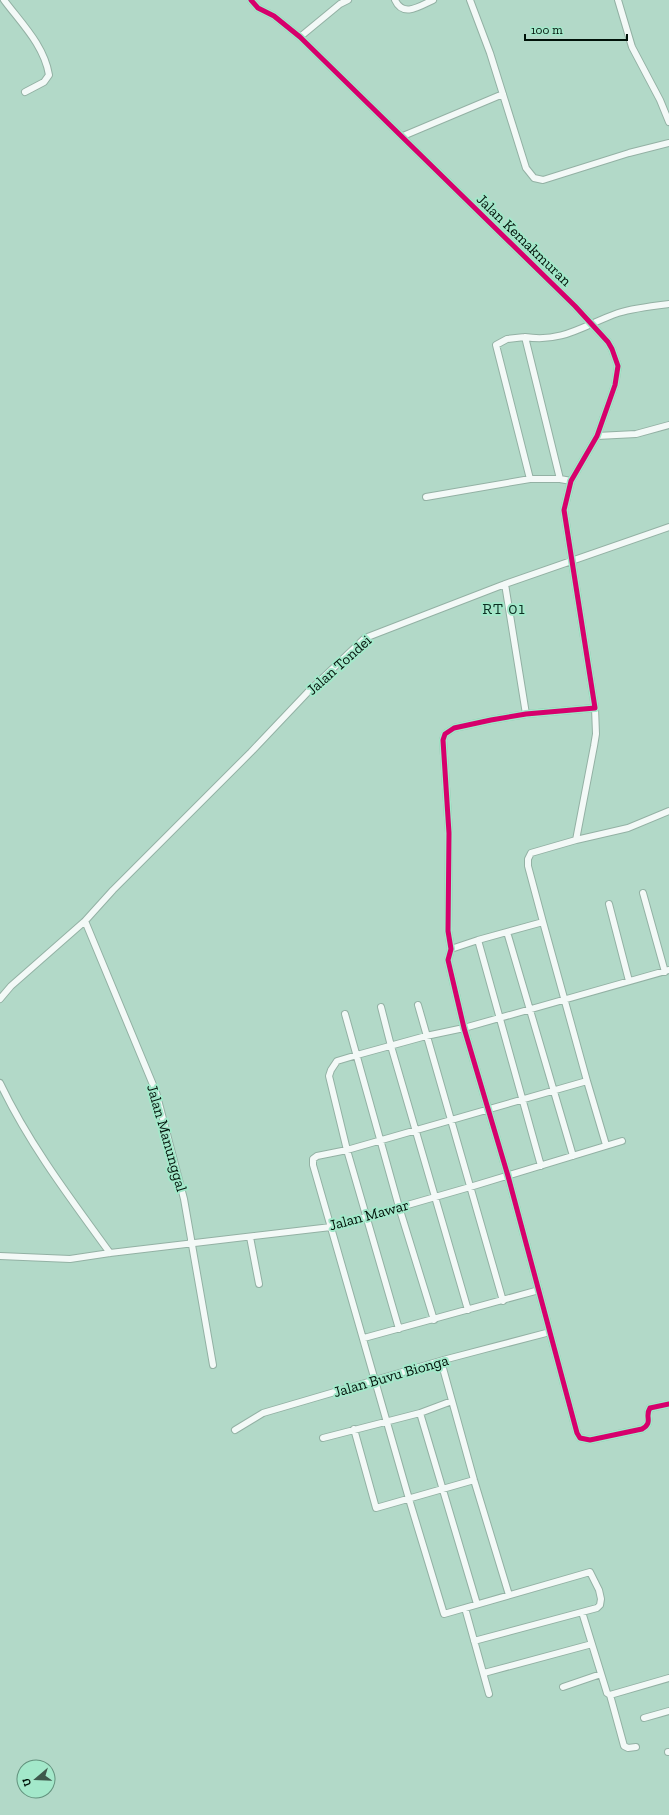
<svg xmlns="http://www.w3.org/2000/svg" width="669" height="1815" font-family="'Zilla Slab',serif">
<rect width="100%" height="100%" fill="#b2d9c8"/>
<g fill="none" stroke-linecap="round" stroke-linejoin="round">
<defs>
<path id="minor" d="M4,0C21,23 44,45 49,75L44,82L25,92
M251,0L258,8L274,16L300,37L575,306L608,342L612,349L618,366L615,385L597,436L571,481L564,510L595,708L526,714L491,720L454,728L445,734L443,740L449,833L448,931L451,949L448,960L464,1028L508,1176L577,1433L580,1438L590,1440L642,1429C654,1422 644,1417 650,1408L669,1404
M395,0C403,18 420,6 433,0
M470,0L490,53L526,168L534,178L543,180L629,153L669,143
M618,0L632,47L660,100L669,122
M300,37L340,4L348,0
M403,136L503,94
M525,337L507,339L496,345L530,479
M597,436L636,434L669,425
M560,479L525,337C563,343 584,325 618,313C634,308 652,306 669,304
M426,497L530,479H560L571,481
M505,584L526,714
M576,840L594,746L596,734L595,708
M643,893L665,972
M609,904L629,981
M85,921L156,1092L184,1199L213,1365
M543,922L528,866V859L531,853L576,840L628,828L669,811
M507,932L573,1156
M478,940L541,1166
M0,999L11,986L85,921L113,890L251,752L307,693L365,638L505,584L669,527
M418,1005L503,1301
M381,1007L391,1046L468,1310
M345,1014L399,1207L434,1320
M587,1081L606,1145
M0,1083C29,1144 70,1198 110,1253
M250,1237L259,1284
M0,1256L70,1259L110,1253L331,1227L470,1187L622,1141
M399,1329L347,1150L587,1081L543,922L478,940L451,949
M364,1338L539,1290
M441,1361L474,1480L509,1595
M420,1413L477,1604
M354,1429L376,1508L474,1480
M235,1430L263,1413L447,1359L550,1332
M323,1438L420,1413L452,1401
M465,1608L489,1694
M582,1612L607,1693L610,1695L624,1746L628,1748L636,1747
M474,1641L597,1608L600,1605L601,1599L599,1590L590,1572L444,1614L409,1499L313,1165V1159L317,1156L347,1150L329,1076L331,1070L337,1061L357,1055L426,1036L464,1028L669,970
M484,1673L592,1644
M563,1687L601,1674
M610,1695L669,1678
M644,1718L669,1711
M668,1752H669"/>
</defs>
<!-- minor casing -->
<use href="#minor" stroke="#93b1a4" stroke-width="8"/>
<!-- minor -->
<use href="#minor" stroke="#f3f9f7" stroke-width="6"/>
<defs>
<path id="cycleway" d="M251,0L258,8L274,16L300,37L575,306L608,342L612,349L618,366L615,385L597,436L571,481L564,510L595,708L526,714L491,720L454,728L445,734L443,740L449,833L448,931L451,949L448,960L464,1028L508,1176L577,1433L580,1438L590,1440L642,1429C654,1422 644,1417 650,1408L669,1404"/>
</defs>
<!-- cycleway casing -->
<use href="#cycleway" stroke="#a3e8ca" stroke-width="8"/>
<!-- cycleway -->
<use href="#cycleway" stroke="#d6006c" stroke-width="5"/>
</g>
<g text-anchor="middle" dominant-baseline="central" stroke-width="4" stroke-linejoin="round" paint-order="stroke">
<!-- street labels -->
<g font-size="15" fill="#001209" stroke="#a3e8ca">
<text transform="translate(524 240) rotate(44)">Jalan Kemakmuran</text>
<text transform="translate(339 665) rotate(-42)">Jalan Tondei</text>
<text transform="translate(167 1138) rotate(74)">Jalan Manunggal</text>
<text transform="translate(369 1215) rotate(-15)">Jalan Mawar</text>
<text transform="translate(391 1376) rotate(-16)">Jalan Buvu Bionga</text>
</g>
<!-- neighbourhood labels -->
<g font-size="16" letter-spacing="1" fill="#0c3023" stroke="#a3e8ca">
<text x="504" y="608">RT 01</text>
</g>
</g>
<!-- north arrow -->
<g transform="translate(36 1779) rotate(251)"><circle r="19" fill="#a3e8ca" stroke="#62927d"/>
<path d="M0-3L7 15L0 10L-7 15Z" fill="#3e584c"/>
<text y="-6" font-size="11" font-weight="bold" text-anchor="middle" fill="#001209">U</text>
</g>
<!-- scale -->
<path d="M525 34v6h102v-6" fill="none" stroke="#001209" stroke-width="2"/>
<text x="531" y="34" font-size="12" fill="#001209" stroke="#a3e8ca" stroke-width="3" paint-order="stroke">100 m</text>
</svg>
